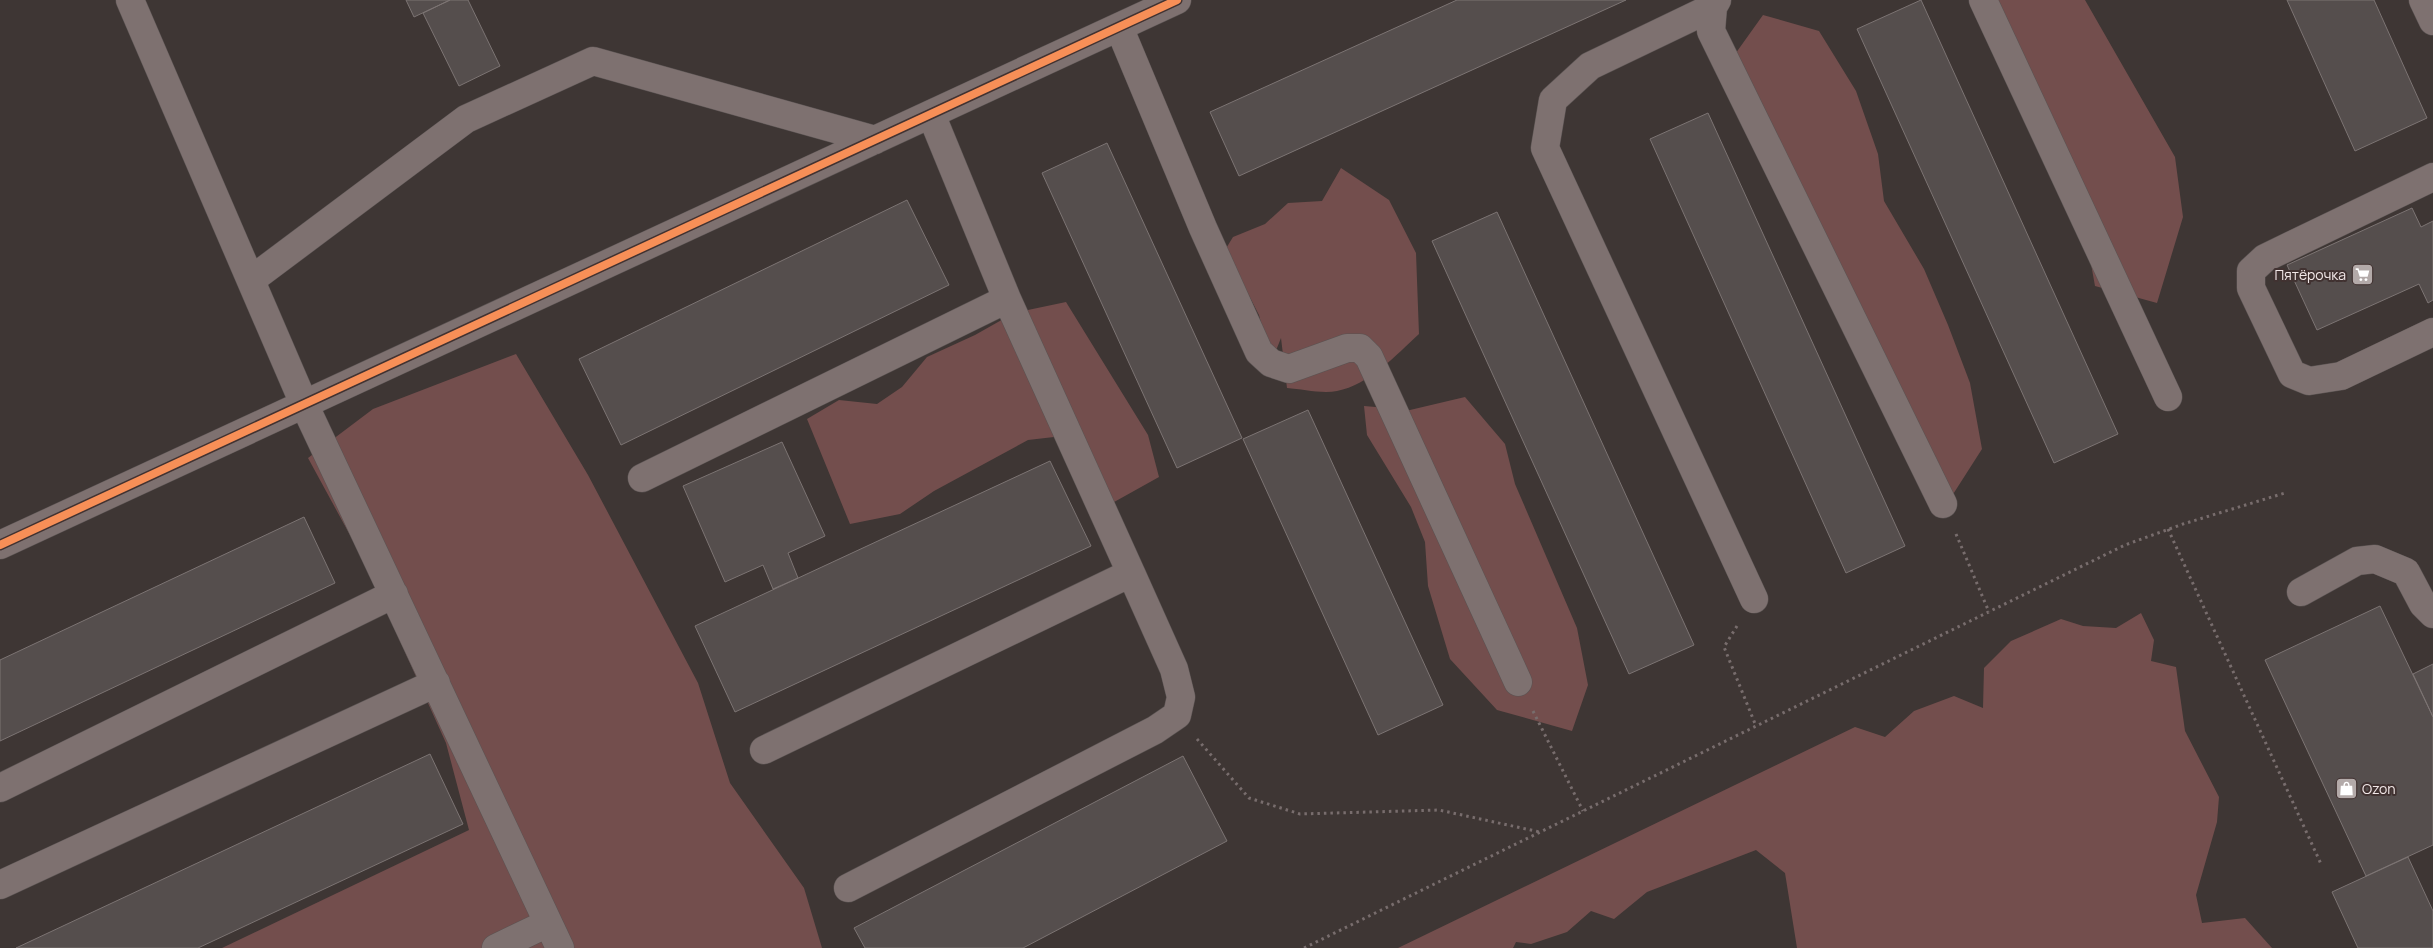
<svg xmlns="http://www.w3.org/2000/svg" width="2433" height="948" font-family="Manrope,sans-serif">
<rect width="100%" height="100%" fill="#3e3634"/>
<!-- green -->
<path fill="#734e4d" d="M1978,0H2085L2175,157L2183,217L2157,303L2095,286L2082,214Z
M1763,15L1819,31L1856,91L1878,154L1884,201L1924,269L1948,325L1970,383L1982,449L1950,499L1733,57Z
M1341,168L1389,200L1416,253L1419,334C1396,355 1369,385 1337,391C1322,394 1302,389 1287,388L1281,338L1271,363L1259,315L1244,286L1211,273L1233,237L1265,224L1288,203L1322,201Z
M1066,302L1148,435L1159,477L1107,506L1091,473L1054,437L1028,440L934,491L900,514L850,524L807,419L839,400L877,404L902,387L927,357L975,335L1014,313Z
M516,354L588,475L698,683L730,783L804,888L822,948H222L469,830L446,743L363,559L308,458L373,409Z
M1465,397L1505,444L1515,484L1577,628L1588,685L1572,731L1497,710L1450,659L1428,586L1425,542L1411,507L1367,435L1364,406L1410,410Z
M2141,613L2154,640L2151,661L2176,667L2185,731L2219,797L2217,822L2196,895L2202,923L2245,918L2272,948H1797L1785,873L1756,850L1647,892L1614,919L1591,911L1567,932L1531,944L1516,942L1513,948H1398L1855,727L1885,737L1914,711L1954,696L1983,708L1984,668L2011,641L2061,619L2083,626L2116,628Z"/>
<!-- building -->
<path fill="#554e4d" stroke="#7c7473" d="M406,0H450L414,17Z
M450,0H468L500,66L459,86L423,13Z
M1457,0H1626L1239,176L1210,112Z
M1921,0L2118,434L2054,463L1857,29Z
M2287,0H2374L2427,118L2355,151Z
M1708,113L1905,546L1846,573L1650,139Z
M1107,143L1242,438L1177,468L1042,173Z
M907,200L949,285L621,445L579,359Z
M2412,208L2421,227L2433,221V300L2428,303L2419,284L2317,330L2287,265Z
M1497,212L1694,645L1629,674L1432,241Z
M1308,410L1443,705L1378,735L1243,439Z
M782,442L825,536L788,553L798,578L773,589L763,565L725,582L683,486Z
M1050,461L1091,546L735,712L695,626Z
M304,517L335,583L0,741V660Z
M2380,606L2433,717V845L2366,876L2265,660Z
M2433,664V717L2413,674Z
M430,754L463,824L198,948H16Z
M1183,756L1227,841L1023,948H865L854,928Z
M2408,857L2433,911V948H2358L2332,892Z"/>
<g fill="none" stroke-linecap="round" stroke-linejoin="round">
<defs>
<path id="minor" d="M130,0L304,404L560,948
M1717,0L1713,7L1711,31L1943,504
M1983,0L2168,397
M2423,0L2433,21
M1713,7L1590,66L1553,100L1545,148L1754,599
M1119,27L1203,228L1259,352L1271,363L1289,369L1347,348H1360L1369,357L1518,682
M2433,177L2265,258L2251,271V288L2292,374L2309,381L2341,376L2433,332
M251,280L466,119L593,61L875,140
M642,478L1007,299L931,114
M0,545L1177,0
M2301,592L2357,561L2375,559L2406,572L2423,604L2433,614
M764,750L1131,573L1007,299
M0,788L394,594
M0,885L436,683
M848,888L1155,730L1177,715L1181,697L1174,669L1131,573
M496,948L548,923"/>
</defs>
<!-- minor casing -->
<use href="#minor" stroke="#5a5352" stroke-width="29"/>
<!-- path -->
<path stroke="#786d6d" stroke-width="3" stroke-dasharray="2.5 4" stroke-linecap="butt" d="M2168,529L2321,864
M1956,534L1989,612
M1737,626L1724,647L1756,726
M1533,711L1583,811
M1197,739L1249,798L1300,814L1439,810L1540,832
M1304,948L2125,545L2183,524L2285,493"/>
<!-- minor -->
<use href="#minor" stroke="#7e7170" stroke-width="28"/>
<defs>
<path id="cycleway" d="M0,545L1177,0"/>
</defs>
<!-- cycleway casing -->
<use href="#cycleway" stroke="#413231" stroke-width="11"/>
<!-- cycleway -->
<use href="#cycleway" stroke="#f78f57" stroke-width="8"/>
</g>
<!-- icons -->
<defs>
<symbol id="supermarket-square" viewBox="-11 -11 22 22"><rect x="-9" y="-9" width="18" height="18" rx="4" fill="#b3aaa9" stroke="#413231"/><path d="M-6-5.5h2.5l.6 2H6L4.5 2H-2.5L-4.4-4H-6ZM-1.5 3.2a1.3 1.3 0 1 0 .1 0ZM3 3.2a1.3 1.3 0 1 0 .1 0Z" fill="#fff"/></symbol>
<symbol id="shop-square" viewBox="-11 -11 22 22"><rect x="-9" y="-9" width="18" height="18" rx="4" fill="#b3aaa9" stroke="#413231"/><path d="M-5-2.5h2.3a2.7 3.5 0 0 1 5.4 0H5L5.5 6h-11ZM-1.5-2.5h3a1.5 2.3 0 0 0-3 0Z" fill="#fff"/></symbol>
</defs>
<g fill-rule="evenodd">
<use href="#supermarket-square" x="2350" y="262" width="25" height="25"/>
<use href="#shop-square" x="2334" y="776" width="25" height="25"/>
</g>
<g text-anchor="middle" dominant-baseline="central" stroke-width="4" stroke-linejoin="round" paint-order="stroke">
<!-- poi labels -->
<g font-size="14" fill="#f2e8e8" stroke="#413231" text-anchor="end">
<text x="2346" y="274">Пятёрочка</text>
<text x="2362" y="788" text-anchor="start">Ozon</text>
</g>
</g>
</svg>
